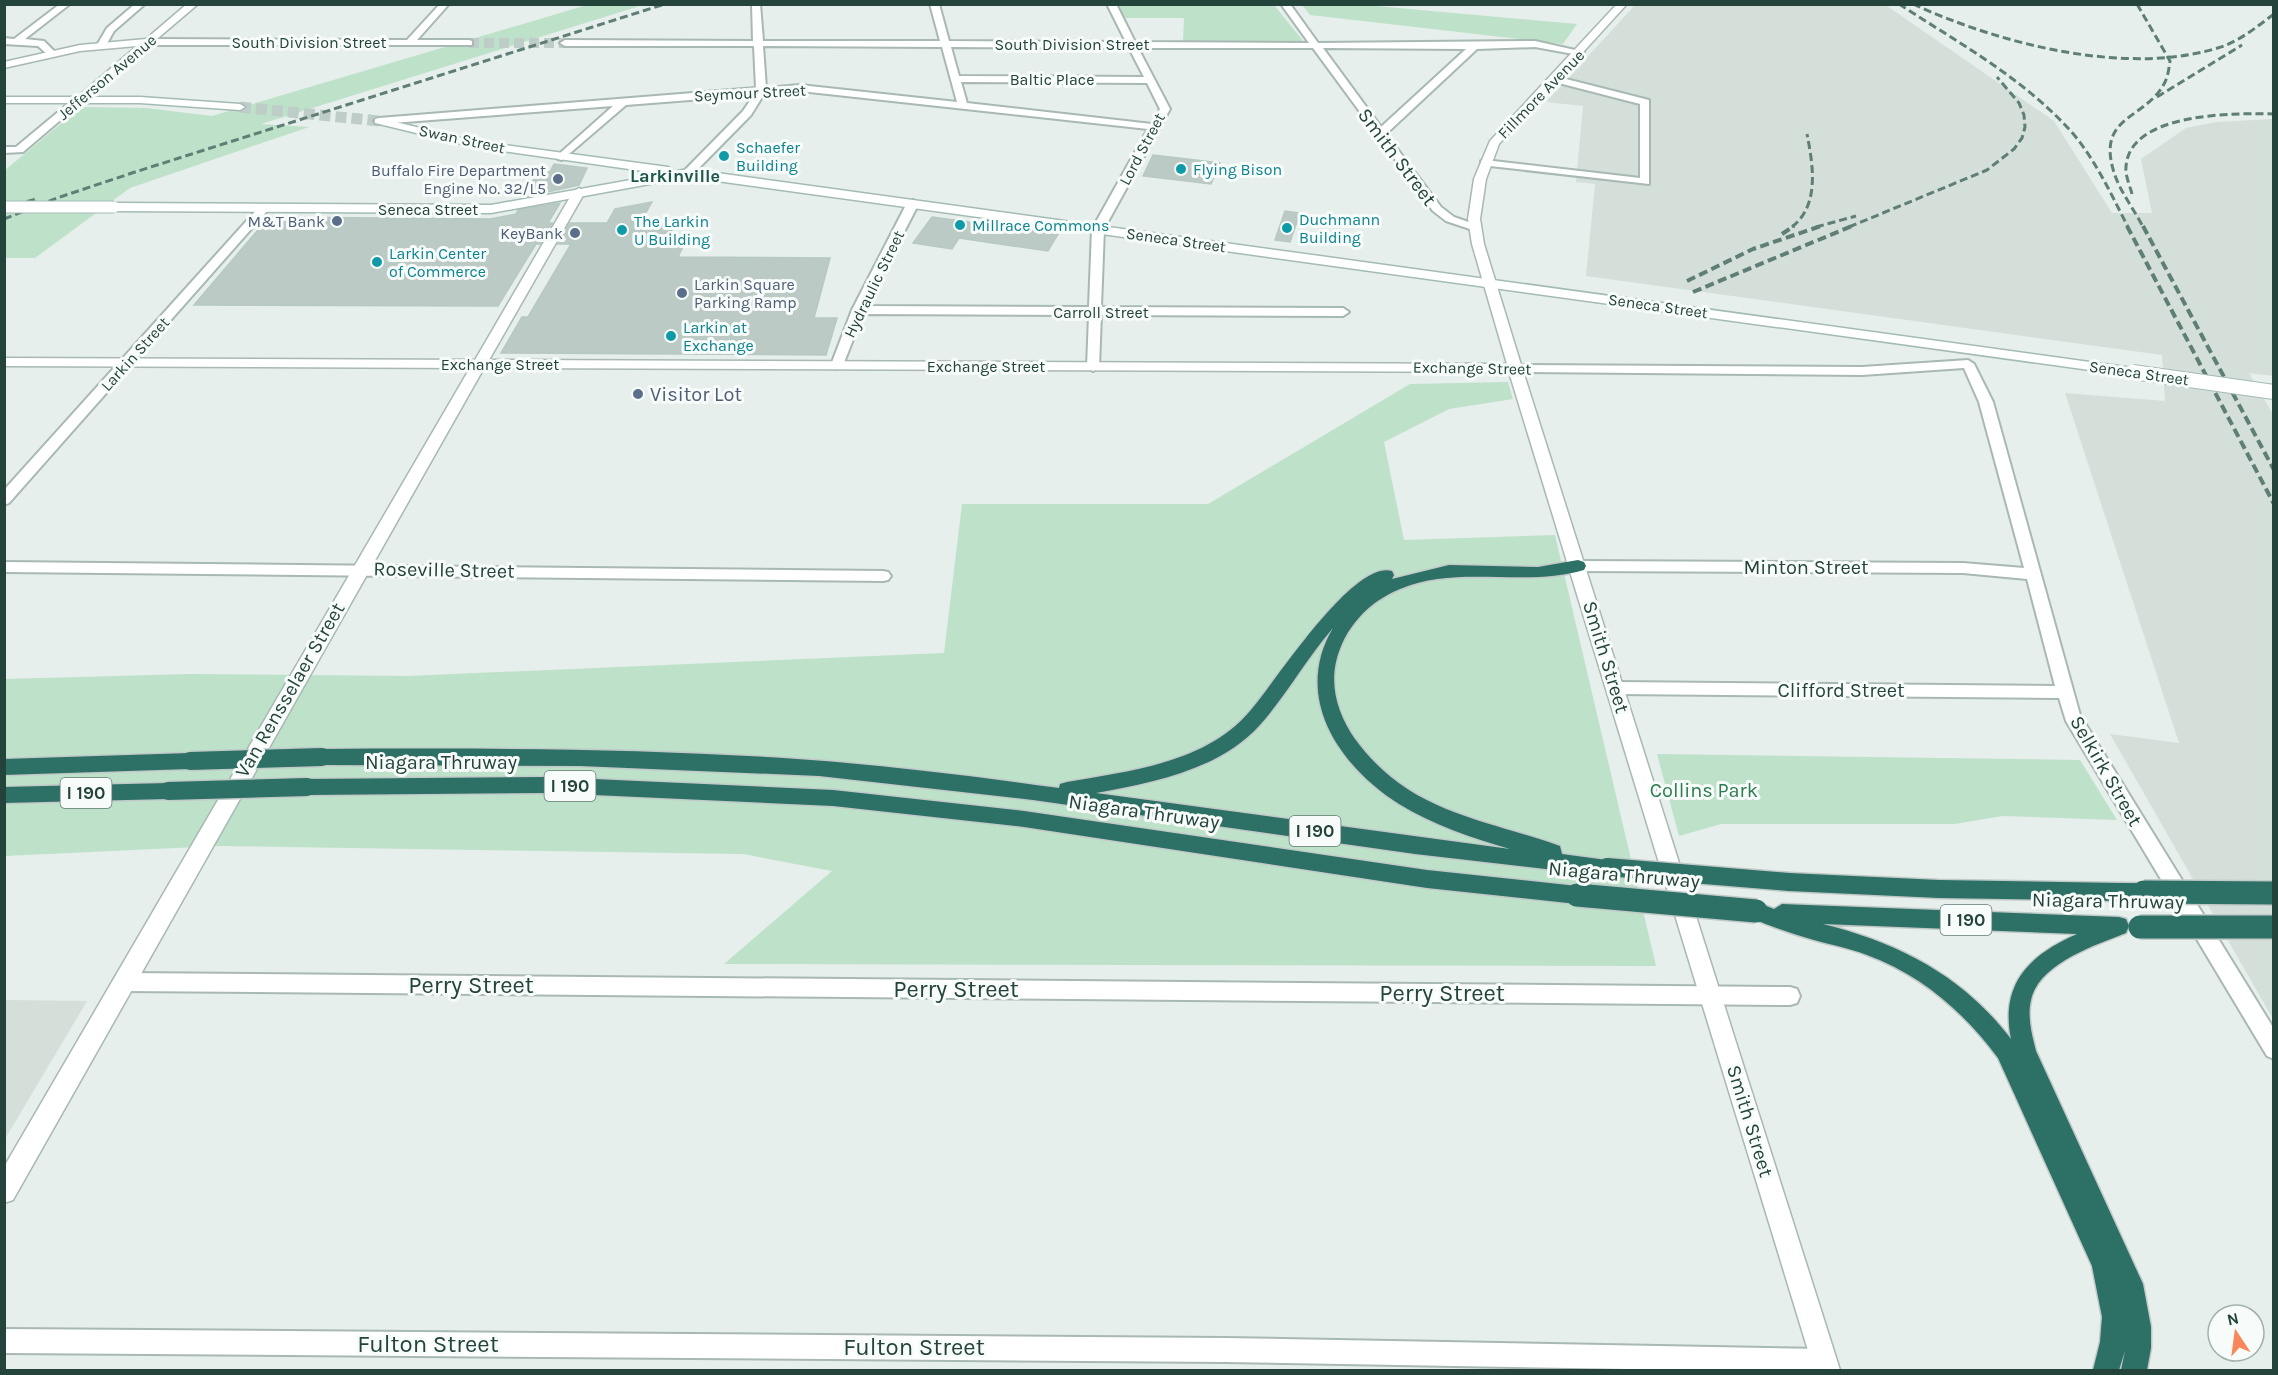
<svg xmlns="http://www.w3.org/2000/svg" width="2278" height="1375" font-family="Karla,sans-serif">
<rect width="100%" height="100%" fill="#e6efeb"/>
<!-- built -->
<path fill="#d4dfda" d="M1884,4L2054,121L2112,213H2152L2141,159L2186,128L2217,122L2273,119V376L2249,373L2274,416L2273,1019L2110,734L2179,743L2065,393L2165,401L2162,355L1586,276L1595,184L1576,182L1583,106L1546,102L1635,5Z
M5,1000L87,1001L5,1139L4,1000Z"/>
<!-- green -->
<path fill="#bee1c9" d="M587,5H643L261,124L309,127L130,188L35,258H5L4,171L81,107L146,108L212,116Z
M1117,5H1274L1304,42L1183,41L1184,18H1123Z
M1302,5H1365L1577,24L1563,44L1310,15Z
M1508,382L1513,399L1449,409L1384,442L1404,540L1555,535L1656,966L724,964L832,871L743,854L219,846L5,856L4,679L190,674L408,676L944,653L962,504H1208L1410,384Z
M1657,754L2080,760L2117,820L2002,816L1955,824H1721L1679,836Z"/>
<!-- building -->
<path fill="#bbcac4" stroke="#b7c9c3" stroke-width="1.5" d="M1153,155L1220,163L1211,184L1143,176Z
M554,164L587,168L579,185L525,197L537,172H550Z
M652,202L640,223L675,224L669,236H688L678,257L830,258L814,318H837L826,355L501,353L522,317H528L571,244H558L570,223H607L615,209Z
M560,203L548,223H552L540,244H536L498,306L194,305L269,217L490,219L516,214L518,210Z
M1285,211L1300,213L1290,242L1275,240Z
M932,217L1058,234L1048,251L959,238L952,249L913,243Z"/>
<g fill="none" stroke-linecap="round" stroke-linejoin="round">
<!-- minor-tunnel -->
<path stroke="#bfcdc8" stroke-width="10" stroke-dasharray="10 5" stroke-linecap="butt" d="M469,43H565"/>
<!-- secondary-tunnel -->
<path stroke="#bfcdc8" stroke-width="11" stroke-dasharray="11 5" stroke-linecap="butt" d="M240,107L379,121"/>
<defs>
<path id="minor" d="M60,4H70L25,39L44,41L54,51V55H48L38,46L4,44V38L14,39Z
M135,4H145L114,31L105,47H99L97,45L107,28Z
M440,4H449L417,40H469L472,41V45H149L144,42L149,39L407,40Z
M752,4H760L763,41H940L930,4H939L949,41L1126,42L1107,4H1116L1135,42L1309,43L1281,4H1290L1318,43L1535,41L1584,52L1579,55L1535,47L1477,49L1386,134L1441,207L1454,217L1480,226V230L1476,231L1446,221L1433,211L1313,48H1138L1170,109L1104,229L1101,307L1343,308L1349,312L1343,316L1101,315L1099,367L1093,371L1087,367L1089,315L863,314L843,365L837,369L831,365L852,310L907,203L913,200L919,203L866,306L1089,307L1092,229L1148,129L800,91L764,94L751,115L692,175H684V171L743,111L754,95L626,105L562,160L558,159V155L613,106L379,124L374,121L379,118L756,88L754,46H565L560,43L565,40L753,41ZM763,46L942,47L957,102L800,85L766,88ZM951,47L1129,48L1144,77L959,76ZM1323,48L1466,49L1381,127ZM961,82L1147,83L1160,109L1152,124L967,103Z
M1554,76L1649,100V184L1481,165V161L1485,160L1640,178V104L1551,81L1549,79Z
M75,98L84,100L23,152L4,153V147H16Z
M264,205L270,208L268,210L9,503L4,505V490L260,206Z
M1968,360L1974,364L1993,402L2080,715L2274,1029V1059L2267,1056L2066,721L2059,698L1616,694L1610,692L1608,688L1610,684L1616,682L2055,686L2027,579L1963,573L1578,571L1573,570L1570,566L1573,562L1578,561L1963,563L2024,568L1979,402L1964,368L1862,375L1515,372L1509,368L1510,365L1862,367Z
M4,562L883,571L888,572L891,576L888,580L883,581L4,572Z
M123,973L1790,987L1797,989L1800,996L1797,1003L1790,1005L123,991L116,988L113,982L116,976Z
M4,1329L1225,1338L1824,1349L1832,1353L1836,1361L1830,1370H1688L1225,1362L4,1353Z"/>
<path id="tertiary" d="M187,4H198L83,102L79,103L74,100L137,46L80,51L4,68V62L80,45L146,39Z
M1617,4H1627L1499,144L1486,179L1480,219L1484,244L1522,368L1840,1370H1814L1509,372L484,368L13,1200L4,1203V1167L470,368L4,366V358L475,360L573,192L579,188L585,192L489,360L1507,364L1472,244L1468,219L1474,179L1490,141Z"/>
<path id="secondary" d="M4,97H140L240,104L245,107L240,110L140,103H4Z
M379,118L474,141L668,167L672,169L673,172L688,169L2133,368L2140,372L2133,376L688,177L491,213L114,211L108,207L114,203L491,205L664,174L474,147L375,123V119Z"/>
<path id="motorway" d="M1578,560L1584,562L1586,566L1584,570C1523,588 1459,564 1400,589C1368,602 1344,628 1336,662C1330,689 1339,716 1355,739C1409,813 1481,818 1560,846L1562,854L1614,861L1617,867L1614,873L1607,876L1415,854L1033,800L819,776L580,766L322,765L315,762L313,757L315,752L322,749C480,748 639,748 797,759C885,765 972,776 1059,788L1060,784L1067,782C1130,771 1206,763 1250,711C1274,684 1353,559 1392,571L1394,575L1392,579L1449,565L1538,567ZM1333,628C1292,697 1339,766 1399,804C1433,825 1472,838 1510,849L1096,793C1151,783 1219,770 1259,726C1286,696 1306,659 1333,628Z
M190,753L197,756L199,761L197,766L190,769L4,775V759Z
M550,777L833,790L1024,811L1427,870L1577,886L1584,889L1587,895L1584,901L1577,904L1427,888L1024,827L833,806L550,793L307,795L300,793L297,787L300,781L307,779Z
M168,783L175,785L178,791L175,797L168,799L4,803V787Z
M1789,873L1939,880L2120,883L2127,886L2130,892L2127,898L2120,901L1939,898L1789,891L1782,888L1779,882L1782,876Z
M1756,902L1774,909L1782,904L2119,917L2126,919L2129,926L2126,933C2096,945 2039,963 2031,1000C2027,1017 2032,1035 2036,1051L2143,1284L2151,1327V1348L2147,1370H2121L2125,1351L2119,1370H2093L2100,1342L2102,1317L2092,1266L1998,1058C1963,1011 1921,975 1867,955C1849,948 1831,945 1814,940C1791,934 1770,926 1749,917L1746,911L1749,905ZM1823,924L2077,934C2029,955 2000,984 2011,1039C1963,976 1899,943 1823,924Z"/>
</defs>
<!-- minor casing -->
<use href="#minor" stroke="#a8b8b3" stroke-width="4"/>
<!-- tertiary casing -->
<use href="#tertiary" stroke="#a8b8b3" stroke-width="3"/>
<!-- secondary casing -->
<use href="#secondary" stroke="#a3bbb4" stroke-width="3"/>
<!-- motorway casing -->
<use href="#motorway" stroke="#c1cac8" stroke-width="3"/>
<!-- minor -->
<use href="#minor" fill="#fff" fill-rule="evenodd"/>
<!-- tertiary -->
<use href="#tertiary" fill="#fff" fill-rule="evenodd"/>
<!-- secondary -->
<use href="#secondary" fill="#fff" fill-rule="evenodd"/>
<!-- motorway -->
<use href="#motorway" fill="#2d7065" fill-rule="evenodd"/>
<!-- rail-far1 -->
<path stroke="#5e7e76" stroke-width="3" stroke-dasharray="8 4" stroke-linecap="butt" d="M1899,4C1960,44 2027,80 2075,136C2097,163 2112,196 2128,227
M1913,4C2000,44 2130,78 2224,46C2242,39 2258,26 2274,14
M2137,4L2170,61C2169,68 2168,77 2164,84C2145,119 2098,116 2113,169C2118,189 2134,209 2143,227
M2157,97L2242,45
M2132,194C2130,186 2125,175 2126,167C2129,112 2235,113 2274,114
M4,208L36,199
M4,219L57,198L135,172L665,4
M1792,227C1820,205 1813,165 1807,134
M1816,227L1856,216
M1849,227L1987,170L2014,149L2022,138L2025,127L2024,115L2019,103L1997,77"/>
<!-- rail -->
<path stroke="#5e7e76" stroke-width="4" stroke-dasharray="9 4.5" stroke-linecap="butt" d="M2127,226L2274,504
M2143,226L2274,470
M1782,234L1794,226
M1687,281L1753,249L1821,226
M1693,292L1852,226"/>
<defs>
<path id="secondary-bridge-far1" d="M4,207H114"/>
<path id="secondary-bridge" d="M2133,372L2274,392"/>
<path id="motorway-bridge-far1" d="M190,761L322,757
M168,791L307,787
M1607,867L1789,882
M2120,892L2274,893"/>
<path id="motorway-bridge" d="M2144,892L2274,893
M1577,895L1756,911
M2140,927H2274"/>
</defs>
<!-- secondary-bridge-far1 casing -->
<use href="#secondary-bridge-far1" stroke="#a3bbb4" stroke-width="13" stroke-linecap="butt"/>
<!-- secondary-bridge casing -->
<use href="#secondary-bridge" stroke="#a3bbb4" stroke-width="16" stroke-linecap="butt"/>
<!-- motorway-bridge-far1 casing -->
<use href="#motorway-bridge-far1" stroke="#c1cac8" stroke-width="21" stroke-linecap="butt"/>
<!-- motorway-bridge casing -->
<use href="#motorway-bridge" stroke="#c1cac8" stroke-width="26" stroke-linecap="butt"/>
<!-- secondary-bridge-far1 -->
<use href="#secondary-bridge-far1" stroke="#fff" stroke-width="11"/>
<!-- secondary-bridge -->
<use href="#secondary-bridge" stroke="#fff" stroke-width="14"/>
<!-- motorway-bridge-far1 -->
<use href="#motorway-bridge-far1" stroke="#2d7065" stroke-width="18"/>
<!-- motorway-bridge -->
<use href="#motorway-bridge" stroke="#2d7065" stroke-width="23"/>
</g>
<!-- markers -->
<g fill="#0f9aa8" stroke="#f7fbf9" stroke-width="2">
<circle cx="724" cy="156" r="6"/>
<circle cx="1181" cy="169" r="6"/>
<circle cx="960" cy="225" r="6"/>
<circle cx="1287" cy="228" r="6"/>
<circle cx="622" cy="230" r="6"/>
<circle cx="377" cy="262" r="6"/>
<circle cx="671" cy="336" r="6"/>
</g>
<g fill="#5c6f8a" stroke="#f7fbf9" stroke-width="2">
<circle cx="558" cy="179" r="6"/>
<circle cx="337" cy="221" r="6"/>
<circle cx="575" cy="233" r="6"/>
<circle cx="682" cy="293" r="6"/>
<circle cx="638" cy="394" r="6"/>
</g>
<g text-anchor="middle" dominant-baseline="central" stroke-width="6" stroke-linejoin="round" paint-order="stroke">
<!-- far-street labels -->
<g font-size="16" fill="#23433b" stroke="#f7fbf9">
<text x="309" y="42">South Division Street</text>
<text x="1072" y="44">South Division Street</text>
<text transform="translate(107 77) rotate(-40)">Jefferson Avenue</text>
<text x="1052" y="79">Baltic Place</text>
<text transform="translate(750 93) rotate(-3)">Seymour Street</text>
<text transform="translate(1541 94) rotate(-46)">Fillmore Avenue</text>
<text transform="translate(462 139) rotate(12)">Swan Street</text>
<text transform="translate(1142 149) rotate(-62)">Lord Street</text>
<text x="428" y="209">Seneca Street</text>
<text transform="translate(1176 240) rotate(8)">Seneca Street</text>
<text transform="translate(874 284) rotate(-64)">Hydraulic Street</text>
<text transform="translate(1658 306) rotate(8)">Seneca Street</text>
<text x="1101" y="312">Carroll Street</text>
<text transform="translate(135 354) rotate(-48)">Larkin Street</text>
<text x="500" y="364">Exchange Street</text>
<text x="986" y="366">Exchange Street</text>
<text transform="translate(1472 368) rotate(1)">Exchange Street</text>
<text transform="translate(2139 373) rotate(8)">Seneca Street</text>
</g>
<!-- far-culture labels -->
<g font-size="16" fill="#0d838f" stroke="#f7fbf9" text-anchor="start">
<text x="736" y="147">Schaefer<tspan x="736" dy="18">Building</tspan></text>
<text x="1193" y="169">Flying Bison</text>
<text x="1299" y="219">Duchmann<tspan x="1299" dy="18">Building</tspan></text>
<text x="634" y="221">The Larkin<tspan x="634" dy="18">U Building</tspan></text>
<text x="972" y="225">Millrace Commons</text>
<text x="389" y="253">Larkin Center<tspan x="389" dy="18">of Commerce</tspan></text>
<text x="683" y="327">Larkin at<tspan x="683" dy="18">Exchange</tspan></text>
</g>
<!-- far-service labels -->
<g font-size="16" fill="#4e5e75" stroke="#f7fbf9" text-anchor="end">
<text x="546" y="170">Buffalo Fire Department<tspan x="546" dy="18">Engine No. 32/L5</tspan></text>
<text x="325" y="221">M&amp;T Bank</text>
<text x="563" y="233">KeyBank</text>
<text x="694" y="284" text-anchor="start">Larkin Square<tspan x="694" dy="18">Parking Ramp</tspan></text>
</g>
<!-- far-neighbourhood labels -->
<g font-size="18" font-weight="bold" fill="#1e564b" stroke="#f7fbf9">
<text x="675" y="176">Larkinville</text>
</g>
<!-- shield labels -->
<g fill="#f7fbf9" stroke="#637a74" stroke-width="1.5">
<rect x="544.5" y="771" width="51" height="30" rx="4.5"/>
<rect x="60.5" y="778" width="51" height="30" rx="4.5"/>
<rect x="1289.5" y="816" width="51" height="30" rx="4.5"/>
<rect x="1940.5" y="905" width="51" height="30" rx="4.5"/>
</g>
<g font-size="18" font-weight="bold" fill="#23433b">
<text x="570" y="786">I 190</text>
<text x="86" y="793">I 190</text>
<text x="1315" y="831">I 190</text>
<text x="1966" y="920">I 190</text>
</g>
<!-- street labels -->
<g font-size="20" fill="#23433b" stroke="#f7fbf9">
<text transform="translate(1397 157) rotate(53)">Smith Street</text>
<text x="1806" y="567">Minton Street</text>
<text transform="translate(444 570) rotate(1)">Roseville Street</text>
<text transform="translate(1606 657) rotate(73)">Smith Street</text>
<text transform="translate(290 690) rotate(-60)">Van Rensselaer Street</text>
<text x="1841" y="690">Clifford Street</text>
<text x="441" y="762">Niagara Thruway</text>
<text transform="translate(2106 771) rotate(60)">Selkirk Street</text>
<text transform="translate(1144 812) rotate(8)">Niagara Thruway</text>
<text transform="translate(1624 875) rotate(5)">Niagara Thruway</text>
<text transform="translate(2108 901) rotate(1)">Niagara Thruway</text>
<text transform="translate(1750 1121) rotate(73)">Smith Street</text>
</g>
<!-- service labels -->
<g font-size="20" fill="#4e5e75" stroke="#f7fbf9" text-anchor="start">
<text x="650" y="394">Visitor Lot</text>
</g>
<!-- park labels -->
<g font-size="20" fill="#2b7c4e" stroke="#f7fbf9">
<text x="1704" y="790">Collins Park</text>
</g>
<!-- near-street labels -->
<g font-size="24" fill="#23433b" stroke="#f7fbf9">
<text x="471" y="985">Perry Street</text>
<text x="956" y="989">Perry Street</text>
<text x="1442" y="993">Perry Street</text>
<text x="428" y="1344">Fulton Street</text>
<text x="914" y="1347">Fulton Street</text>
</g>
</g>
<!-- border -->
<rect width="2278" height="1375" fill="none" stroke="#23433b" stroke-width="12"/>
<!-- north arrow -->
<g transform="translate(2236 1333) rotate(347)"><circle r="28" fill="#f7fbf9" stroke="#a2b1ad" stroke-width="1.5"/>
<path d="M0-4.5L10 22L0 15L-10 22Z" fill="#f8885b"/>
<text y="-9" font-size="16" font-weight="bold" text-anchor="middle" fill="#23433b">N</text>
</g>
</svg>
